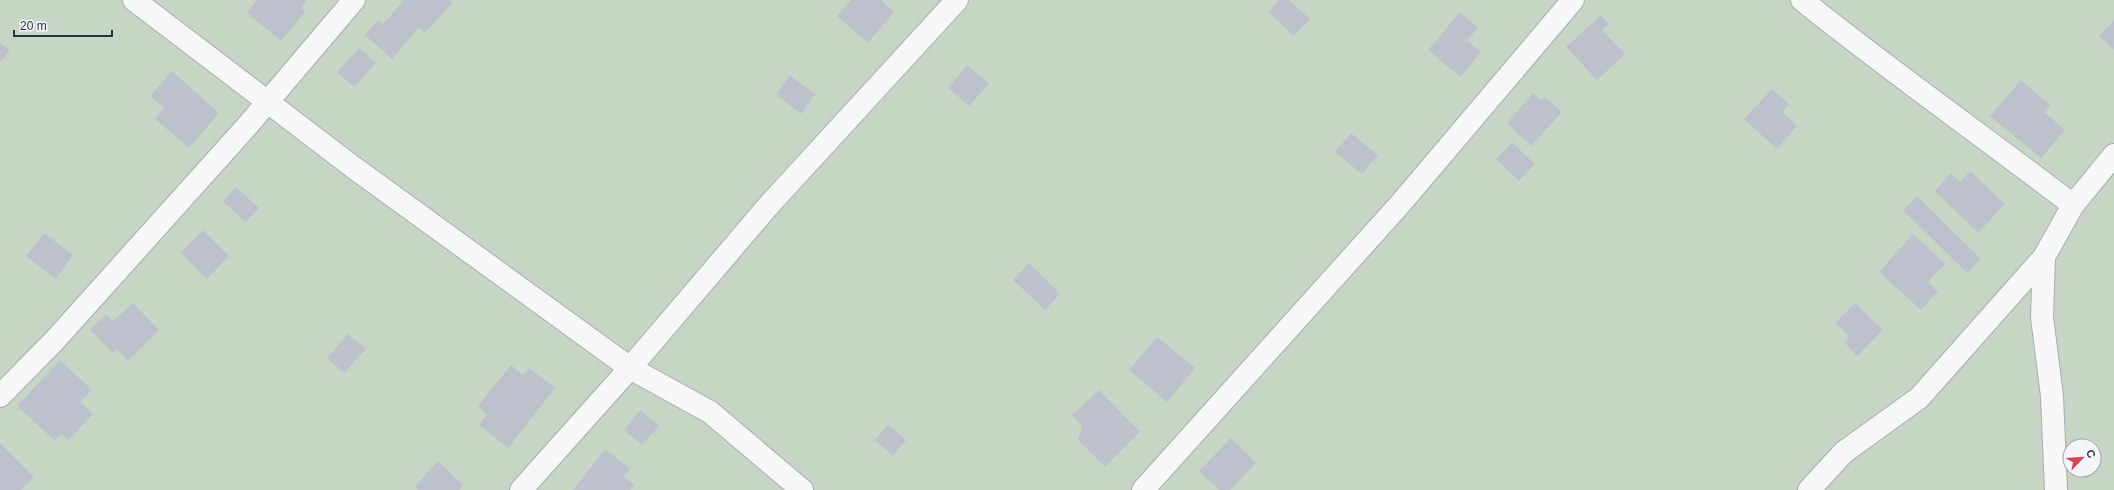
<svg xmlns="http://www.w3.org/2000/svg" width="2114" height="490" font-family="Arial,sans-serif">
<rect width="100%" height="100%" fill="#e3e6ec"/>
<!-- green -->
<path fill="#c7d6c4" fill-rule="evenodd" d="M0,0H2114V490H0ZM2070,446H2094V470H2070Z"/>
<!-- building -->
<path fill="#bdc1cc" d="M257,0H307L302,7L305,12L281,41L247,13Z
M404,0H451L453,2L425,33L419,27L392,59L365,35L378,20L383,24Z
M851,0H881L894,12L868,43L837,16Z
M1279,0H1289L1310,19L1294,36L1268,12Z
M1460,12L1478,28L1467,40L1481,52L1460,77L1428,50Z
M1601,15L1609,24L1602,30L1625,54L1597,80L1566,47Z
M2114,20V50L2099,36Z
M0,43L10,50L1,62L0,61Z
M359,48L376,63L354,87L337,72Z
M967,65L989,84L969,106L948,88Z
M172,71L219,113L189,148L155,119L164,108L150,96Z
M790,75L815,94L801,114L776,94Z
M2021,80L2050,105L2044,112L2065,130L2041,158L1990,116Z
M1772,89L1789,104L1782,112L1797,126L1777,149L1744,119Z
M1533,93L1542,101L1545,97L1562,112L1531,146L1507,123Z
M1351,133L1378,155L1362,174L1335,152Z
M1512,142L1535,164L1519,181L1496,159Z
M1970,171L2005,204L1978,233L1935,191L1951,173L1960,182Z
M236,187L259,208L246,222L223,202Z
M1917,196L1981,259L1967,273L1903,210Z
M203,230L229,256L207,279L181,253Z
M44,233L73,255L56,279L26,256Z
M1913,234L1945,264L1928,282L1938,291L1921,310L1879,272Z
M1029,263L1060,294L1045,310L1013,280Z
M133,303L159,330L128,361L117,349L113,353L90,330L106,314L113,321Z
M1855,303L1883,330L1857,356L1844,342L1849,336L1835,323Z
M348,334L366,349L344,373L327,358Z
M1157,337L1195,368L1167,402L1129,370Z
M60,360L92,390L80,402L93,414L68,441L61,434L55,441L17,406Z
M511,365L523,375L529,368L555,388L508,448L479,425L487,414L478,406Z
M1099,390L1140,432L1105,467L1078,440L1082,426L1072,415Z
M640,410L659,426L642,445L624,430Z
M888,425L906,440L893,456L875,440Z
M1231,438L1256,463L1230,490H1219L1199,471Z
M0,443L34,477L21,490H0Z
M605,449L630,469L624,477L635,485L630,490H573Z
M438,461L463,485L459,490H418L415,486Z"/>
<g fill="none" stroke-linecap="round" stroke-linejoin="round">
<defs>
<path id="street" d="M134,0L353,167L630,368L710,412L802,490
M1802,0C1890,71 1983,136 2073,205
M2044,257L2042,317L2052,396L2056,490
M0,396L55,340L248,125L354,0
M521,490L630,368L769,205L957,0
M1143,490L1401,203L1573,0
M1809,490L1844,452L1919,398L2044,257L2073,205L2114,155"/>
</defs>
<!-- street casing -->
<use href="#street" stroke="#a8acb7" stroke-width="24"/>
<!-- street -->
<use href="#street" stroke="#f7f7fa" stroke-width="22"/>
</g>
<!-- north arrow -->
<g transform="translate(2082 458) rotate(65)"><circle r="19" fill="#f4f5f9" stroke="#a3a7b1"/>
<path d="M0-3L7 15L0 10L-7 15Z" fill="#d5454c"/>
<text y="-6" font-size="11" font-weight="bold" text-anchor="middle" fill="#2a3145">С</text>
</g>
<!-- scale -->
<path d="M14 30v6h98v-6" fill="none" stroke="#2a3145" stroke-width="2"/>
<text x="20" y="30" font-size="12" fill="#2a3145" stroke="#f4f5f9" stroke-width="3" paint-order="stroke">20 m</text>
</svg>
